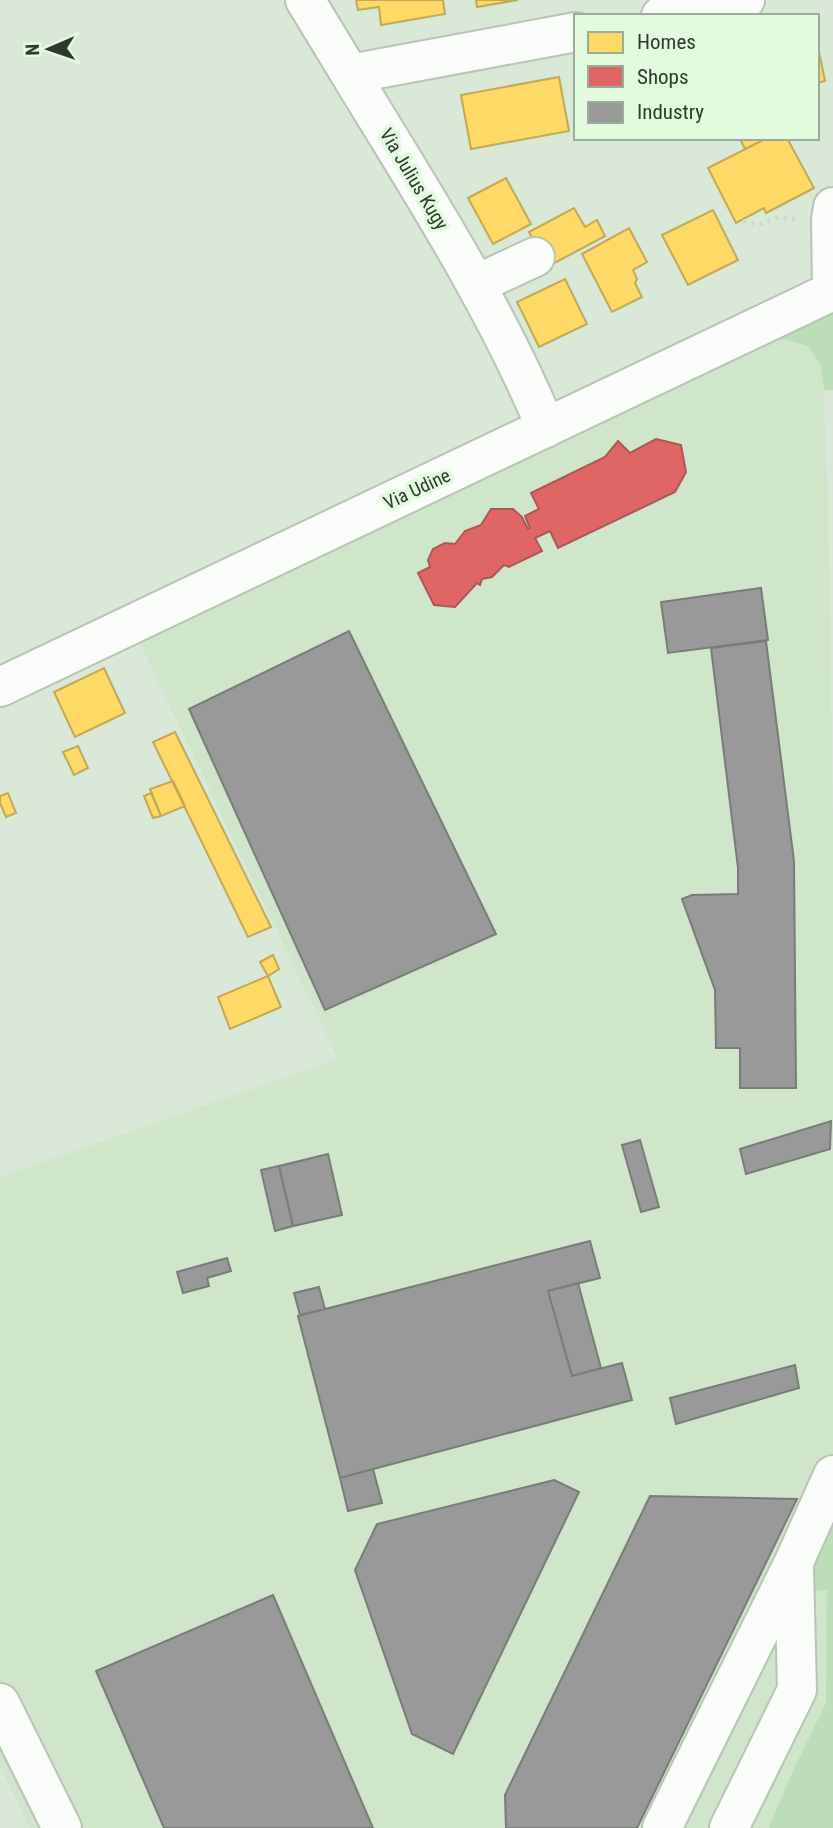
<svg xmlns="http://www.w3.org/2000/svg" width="833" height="1828" font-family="'Roboto Condensed',sans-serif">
<rect width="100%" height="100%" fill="#dae8d7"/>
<!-- built -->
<path fill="#cfe6cb" d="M784,339L808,346L821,366L823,382L828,496L833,830V1753L801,1828H30L0,1766V1177L338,1059L137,637L769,341Z"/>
<!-- green -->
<path fill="#bddcb8" d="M833,312V390H824L821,366L808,346L784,339L769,341Z
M833,1499V1828H769L790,1777L826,1703L827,1590L800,1592Z"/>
<!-- homes -->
<path fill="#ffd966" stroke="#c1a955" stroke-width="2" d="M356,0H443L445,14L381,25L379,7L358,10Z
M476,0H518L477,7Z
M817,42L825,81L817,83Z
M559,77L569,131L471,149L461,95Z
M747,138H767L745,149L741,141Z
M767,138H787L814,188L766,213L764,208L736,223L708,168Z
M506,178L531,224L493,244L468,198Z
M574,208L585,227L597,220L605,236L547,267L529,232Z
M713,210L738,260L688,285L662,235Z
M629,228L647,262L633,270L637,279L635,283L642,297L612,312L582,254Z
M565,279L587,324L539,347L517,302Z
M104,668L125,713L75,737L54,692Z
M175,732L271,927L248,937L153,742Z
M78,746L88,768L74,775L63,752Z
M173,781L185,806L161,816L150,789Z
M8,793L16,813L6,817L0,803V796Z
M151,793L161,816L153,818L144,796Z
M273,955L279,969L268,976L260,962Z
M268,976L281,1007L230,1029L218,997Z"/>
<!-- shops -->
<path fill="#e06666" stroke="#ab5855" stroke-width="2" d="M656,439L681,445L686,472L675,492L558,548L550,531L535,538L542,551L509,567L504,565L492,577L482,579L480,585L477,583L455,607L434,605L418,573L430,567L428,560L433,549L445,543L455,544L465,531L481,525L491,509H513L522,517L528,529L530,528L525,516L539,509L531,493L605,457L618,441L630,453Z"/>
<!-- industry -->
<path fill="#999" stroke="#797c79" stroke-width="2" d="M761,588L768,640L668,653L661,602Z
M349,631L496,934L325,1010L189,709Z
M766,641L794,861L796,1088H740V1048H716L715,990L682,899L692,895L738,894V868L711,648Z
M831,1121L830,1149L746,1174L740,1149Z
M640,1140L659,1207L641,1212L622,1145Z
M328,1154L342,1215L293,1226L279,1166Z
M279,1166L293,1226L275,1231L261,1170Z
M590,1241L600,1278L548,1291L572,1376L622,1363L632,1400L340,1478L298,1316Z
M227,1258L231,1271L207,1278L209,1286L183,1293L177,1272Z
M578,1283L601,1368L572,1376L548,1291Z
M319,1287L325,1309L300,1315L294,1293Z
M795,1365L799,1388L676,1424L670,1398Z
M373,1469L382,1503L348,1511L340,1478Z
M554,1480L579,1492L453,1754L412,1734L355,1570L377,1524Z
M650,1496L797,1499L637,1828H506L505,1795Z
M273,1595L373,1828H164L96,1671Z"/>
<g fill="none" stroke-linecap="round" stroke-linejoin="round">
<defs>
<path id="minor" d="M305,0L350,74
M661,16L745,0
M477,284L535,257
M832,292L831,220L833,207
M546,428C494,303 420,189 350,74L576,32
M0,687L833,291
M0,1703L62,1828
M662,1828L794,1562L833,1475
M729,1828L797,1690L794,1568"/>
</defs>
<!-- minor casing -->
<use href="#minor" stroke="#b9c3b6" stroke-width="42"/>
<!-- path -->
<path stroke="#d3d7d3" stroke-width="4.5" stroke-dasharray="3.5 5" stroke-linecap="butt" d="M743,221L759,225L779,217L799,220"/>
<!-- minor -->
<use href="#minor" stroke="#f9fcf9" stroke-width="38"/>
</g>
<g text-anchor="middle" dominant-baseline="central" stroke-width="7" stroke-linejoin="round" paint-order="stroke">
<!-- street labels -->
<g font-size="19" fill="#2f392e" stroke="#e2fbde">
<text transform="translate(414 179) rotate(59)">Via Julius Kugy</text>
<text transform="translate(417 489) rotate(-25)">Via Udine</text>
</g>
</g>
<!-- legend -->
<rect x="574" y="14" width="245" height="126" fill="#e2fbde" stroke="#9aad98" stroke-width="2"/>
<rect x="588" y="32" width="35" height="21" fill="#ffd966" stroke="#9aad98" stroke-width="2"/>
<text x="637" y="49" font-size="21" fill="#2f392e">Homes</text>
<rect x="588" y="66" width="35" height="21" fill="#e06666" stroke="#9aad98" stroke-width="2"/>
<text x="637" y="84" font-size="21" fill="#2f392e">Shops</text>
<rect x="588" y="102" width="35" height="21" fill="#999999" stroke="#9aad98" stroke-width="2"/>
<text x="637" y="119" font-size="21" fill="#2f392e">Industry</text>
<!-- north arrow -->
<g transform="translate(49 49) rotate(268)" stroke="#e2fbde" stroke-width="5" paint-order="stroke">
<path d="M0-5L12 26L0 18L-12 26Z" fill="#2f392e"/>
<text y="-10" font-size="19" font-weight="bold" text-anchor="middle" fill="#2f392e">N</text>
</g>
</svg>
